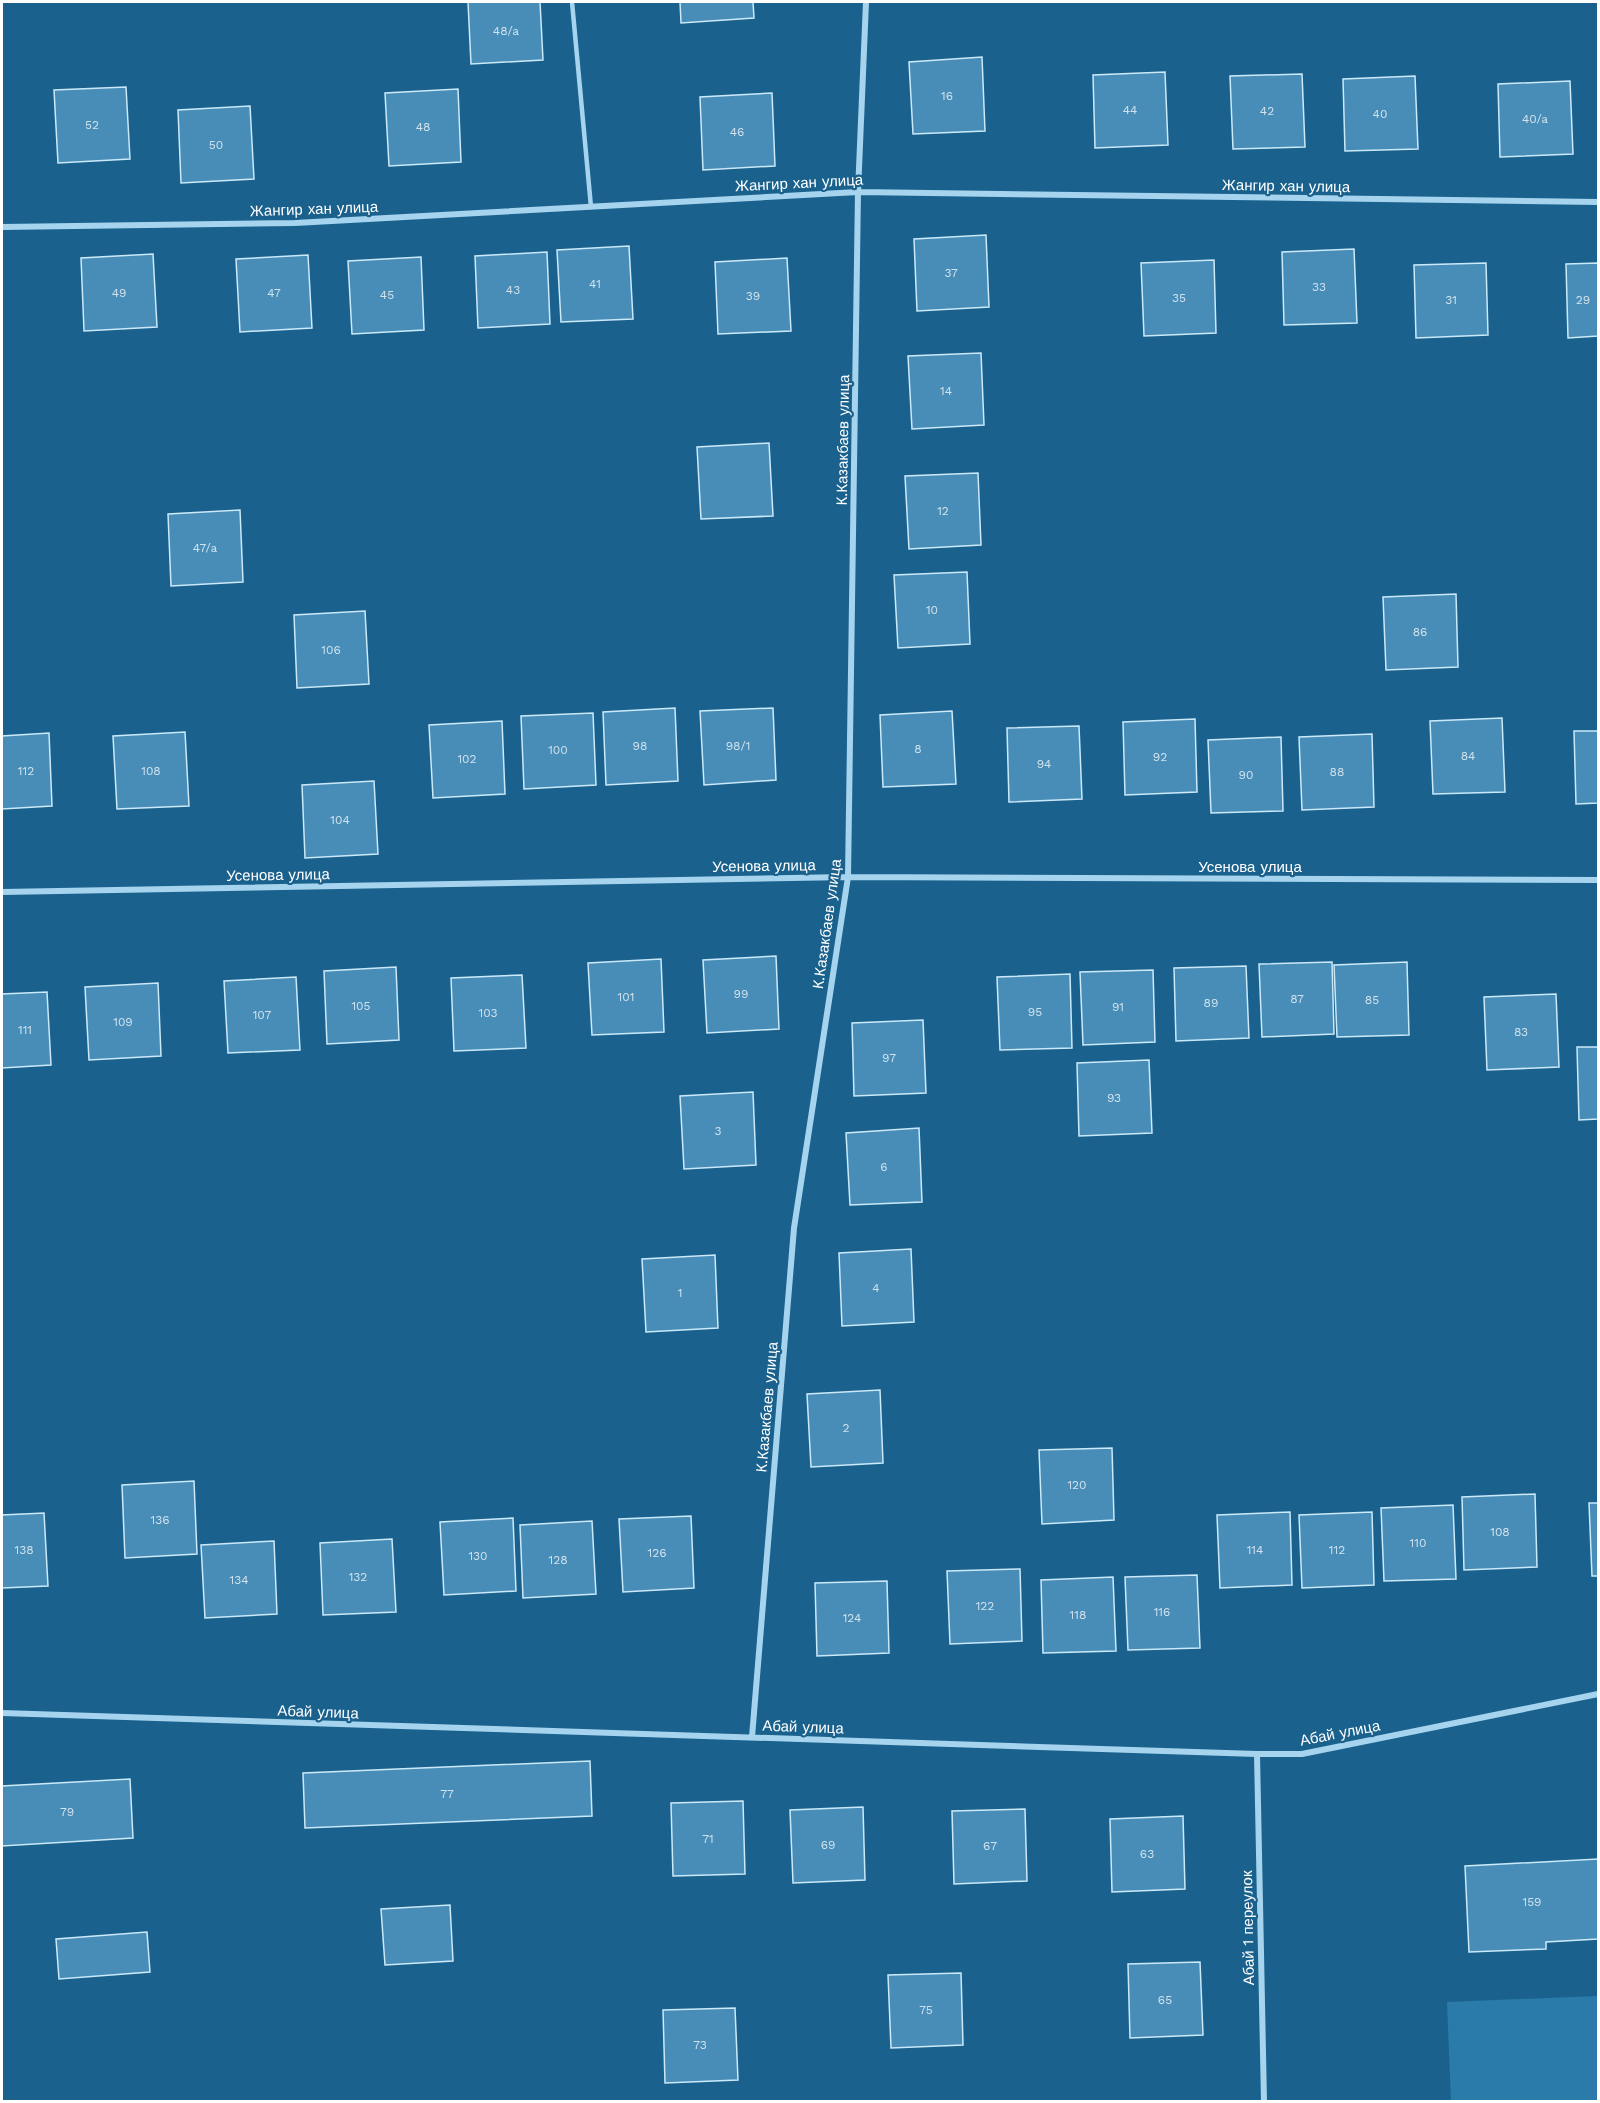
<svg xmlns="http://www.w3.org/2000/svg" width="1600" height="2103" font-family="'Work Sans',sans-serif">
<rect width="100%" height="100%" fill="#1a628d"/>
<!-- green -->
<path fill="#2a7ba9" d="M1598,1996V2101H1451L1447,2002Z"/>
<!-- building -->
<path fill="#478db7" stroke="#cce9fa" stroke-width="1.5" d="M468,2H540L543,60L471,64Z
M680,2H753L754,18L681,23Z
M982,57L985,131L913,134L909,62Z
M1165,72L1168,145L1095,148L1093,75Z
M1302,74L1305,147L1233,149L1230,76Z
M1415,76L1418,149L1345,151L1343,79Z
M1570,81L1573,154L1500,157L1498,84Z
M126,87L130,159L58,163L54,90Z
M458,89L461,162L389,166L385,93Z
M772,93L775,166L703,170L700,97Z
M250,106L254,179L181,183L178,110Z
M986,235L989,307L917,311L914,239Z
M629,246L633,319L561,322L557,250Z
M1354,249L1357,323L1284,325L1282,252Z
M547,252L550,324L478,328L475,256Z
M153,254L157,327L84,331L81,258Z
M308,255L312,328L240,332L236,259Z
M421,257L424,330L352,334L348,261Z
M787,258L791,331L718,334L715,262Z
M1214,260L1216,333L1144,336L1141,263Z
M1486,263L1488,335L1416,338L1414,265Z
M1598,263V336L1568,338L1566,264Z
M981,353L984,425L912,429L908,356Z
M769,443L773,516L701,519L697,447Z
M978,473L981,545L909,549L905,476Z
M240,510L243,582L171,586L168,514Z
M967,572L970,644L898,648L894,575Z
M1456,594L1458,667L1386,670L1383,597Z
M365,611L369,684L297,688L294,615Z
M675,708L678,781L606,785L603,712Z
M773,708L776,780L704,785L700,711Z
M952,711L956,784L883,787L880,715Z
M593,713L596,785L524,789L521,716Z
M1502,718L1505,792L1433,794L1430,721Z
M1195,719L1197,792L1125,795L1123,722Z
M502,721L505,794L433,798L429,725Z
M1079,726L1082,799L1009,802L1007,728Z
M1574,731H1598V803L1576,804Z
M185,732L189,806L117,809L113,736Z
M49,733L52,806L2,809V736Z
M1372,734L1374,807L1302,810L1299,737Z
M1281,737L1283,811L1211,813L1208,740Z
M374,781L378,854L305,858L302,785Z
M776,956L779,1029L707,1033L703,960Z
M661,959L664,1032L592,1035L588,963Z
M1332,962L1334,1034L1262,1037L1259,964Z
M1407,962L1409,1035L1337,1037L1334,965Z
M1246,966L1249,1038L1176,1041L1174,968Z
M396,967L399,1040L327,1044L324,971Z
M1153,970L1155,1042L1083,1045L1080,972Z
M1070,974L1072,1048L1000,1050L997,977Z
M522,975L526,1048L454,1051L451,978Z
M296,977L300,1050L228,1053L224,981Z
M158,983L161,1056L89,1060L85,987Z
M47,992L51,1065L2,1068V994Z
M1556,994L1559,1067L1487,1070L1484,997Z
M923,1020L926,1093L854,1096L852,1023Z
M1577,1047H1598V1119L1579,1120Z
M1149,1060L1152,1133L1079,1136L1077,1063Z
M753,1092L756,1165L684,1169L680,1096Z
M919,1128L922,1202L850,1205L846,1133Z
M911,1249L914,1322L842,1326L839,1253Z
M715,1255L718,1328L646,1332L642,1259Z
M880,1390L883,1463L811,1467L807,1394Z
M1112,1448L1114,1520L1042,1524L1039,1450Z
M194,1481L197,1554L125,1558L122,1485Z
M1535,1494L1537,1567L1464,1570L1462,1497Z
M1589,1503H1598V1576H1592Z
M1453,1505L1456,1579L1384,1581L1381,1508Z
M1290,1512L1292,1585L1220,1588L1217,1515Z
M1372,1512L1374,1585L1302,1588L1299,1515Z
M44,1513L48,1586L2,1588V1515Z
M691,1516L694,1588L623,1592L619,1519Z
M513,1518L516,1591L444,1595L440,1522Z
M592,1521L596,1594L523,1598L520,1525Z
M392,1539L396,1612L323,1615L320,1543Z
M274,1541L277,1614L205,1618L201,1545Z
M1020,1569L1022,1641L950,1644L947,1571Z
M1197,1575L1200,1648L1128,1650L1125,1577Z
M1113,1577L1116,1651L1043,1653L1041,1580Z
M887,1581L889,1653L817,1656L815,1583Z
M590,1761L592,1816L305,1828L303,1773Z
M130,1779L133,1838L2,1846V1786Z
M743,1801L745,1874L673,1876L671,1803Z
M863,1807L865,1880L793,1883L790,1810Z
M1025,1809L1027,1881L954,1884L952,1811Z
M1183,1816L1185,1889L1112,1892L1110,1819Z
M1598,1859V1939L1546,1942V1949L1469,1952L1465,1866Z
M450,1905L453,1961L385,1965L381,1909Z
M147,1932L150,1972L59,1979L56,1939Z
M1200,1962L1203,2035L1130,2038L1128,1964Z
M961,1973L963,2045L891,2048L888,1975Z
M735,2008L738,2080L665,2083L663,2010Z"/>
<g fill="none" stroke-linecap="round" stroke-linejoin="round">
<!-- lane -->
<path stroke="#a6d4ee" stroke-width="4.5" d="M572,2L591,207"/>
<!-- street -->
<path stroke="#a6d4ee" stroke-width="6" d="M2,227L295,223L858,192L1598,202
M2,892L848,877L1598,880
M2,1713L1257,1754H1302L1598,1694
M752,1737L794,1228L848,877L858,192L866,2
M1257,1754L1264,2102"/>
</g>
<g text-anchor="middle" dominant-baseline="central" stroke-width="4.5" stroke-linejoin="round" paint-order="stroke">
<!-- number labels -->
<g font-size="12" fill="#d1e2ed">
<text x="506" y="31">48/a</text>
<text x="947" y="96">16</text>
<text x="1130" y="110">44</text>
<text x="1267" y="111">42</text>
<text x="1380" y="114">40</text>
<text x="1535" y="119">40/a</text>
<text x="92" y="125">52</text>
<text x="423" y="127">48</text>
<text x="737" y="132">46</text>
<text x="216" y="145">50</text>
<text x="951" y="273">37</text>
<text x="595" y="284">41</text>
<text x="1319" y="287">33</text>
<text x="513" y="290">43</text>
<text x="119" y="293">49</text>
<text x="274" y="293">47</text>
<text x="387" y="295">45</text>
<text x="753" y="296">39</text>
<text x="1179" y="298">35</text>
<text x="1451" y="300">31</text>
<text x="1583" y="300">29</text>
<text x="946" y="391">14</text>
<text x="943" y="511">12</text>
<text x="205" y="548">47/a</text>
<text x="932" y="610">10</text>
<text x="1420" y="632">86</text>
<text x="331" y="650">106</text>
<text x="640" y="746">98</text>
<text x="738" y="746">98/1</text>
<text x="918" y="749">8</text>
<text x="558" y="750">100</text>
<text x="1468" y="756">84</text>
<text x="1160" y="757">92</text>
<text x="467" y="759">102</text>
<text x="1044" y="764">94</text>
<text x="26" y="771">112</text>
<text x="151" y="771">108</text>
<text x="1337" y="772">88</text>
<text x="1246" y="775">90</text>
<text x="340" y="820">104</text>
<text x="741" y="994">99</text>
<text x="626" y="997">101</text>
<text x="1297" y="999">87</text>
<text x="1372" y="1000">85</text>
<text x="1211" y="1003">89</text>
<text x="361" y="1006">105</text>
<text x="1118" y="1007">91</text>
<text x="1035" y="1012">95</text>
<text x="488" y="1013">103</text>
<text x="262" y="1015">107</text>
<text x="123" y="1022">109</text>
<text x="25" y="1030">111</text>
<text x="1521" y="1032">83</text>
<text x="889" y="1058">97</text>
<text x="1114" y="1098">93</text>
<text x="718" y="1131">3</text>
<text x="884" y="1167">6</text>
<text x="876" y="1288">4</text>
<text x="680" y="1293">1</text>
<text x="846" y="1428">2</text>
<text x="1077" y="1485">120</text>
<text x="160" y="1520">136</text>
<text x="1500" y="1532">108</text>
<text x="1418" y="1543">110</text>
<text x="24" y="1550">138</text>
<text x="1255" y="1550">114</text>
<text x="1337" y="1550">112</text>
<text x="657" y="1553">126</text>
<text x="478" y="1556">130</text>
<text x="558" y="1560">128</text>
<text x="358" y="1577">132</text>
<text x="239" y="1580">134</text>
<text x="985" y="1606">122</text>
<text x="1162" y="1612">116</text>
<text x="1078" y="1615">118</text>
<text x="852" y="1618">124</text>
<text x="447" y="1794">77</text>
<text x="67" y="1812">79</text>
<text x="708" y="1839">71</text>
<text x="828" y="1845">69</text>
<text x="990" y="1846">67</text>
<text x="1147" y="1854">63</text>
<text x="1532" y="1902">159</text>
<text x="1165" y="2000">65</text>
<text x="926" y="2010">75</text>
<text x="700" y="2045">73</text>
</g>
<!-- street labels -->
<g font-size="15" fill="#fff" stroke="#1a628d">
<text transform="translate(799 183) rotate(-3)">Жангир хан улица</text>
<text transform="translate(1286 186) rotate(1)">Жангир хан улица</text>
<text transform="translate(314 209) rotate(-2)">Жангир хан улица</text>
<text transform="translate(843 440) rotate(-89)">К.Казакбаев улица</text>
<text transform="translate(764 866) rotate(-1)">Усенова улица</text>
<text x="1250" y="867">Усенова улица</text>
<text transform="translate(278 875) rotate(-1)">Усенова улица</text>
<text transform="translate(827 924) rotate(-82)">К.Казакбаев улица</text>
<text transform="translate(767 1407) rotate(-85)">К.Казакбаев улица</text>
<text transform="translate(318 1712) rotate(2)">Абай улица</text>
<text transform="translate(803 1727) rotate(2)">Абай улица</text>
<text transform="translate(1340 1733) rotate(-11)">Абай улица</text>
<text transform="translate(1248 1928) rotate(-91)">Абай 1 переулок</text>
</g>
</g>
<!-- border -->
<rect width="1600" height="2103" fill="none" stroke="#ffffff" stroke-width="6"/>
</svg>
